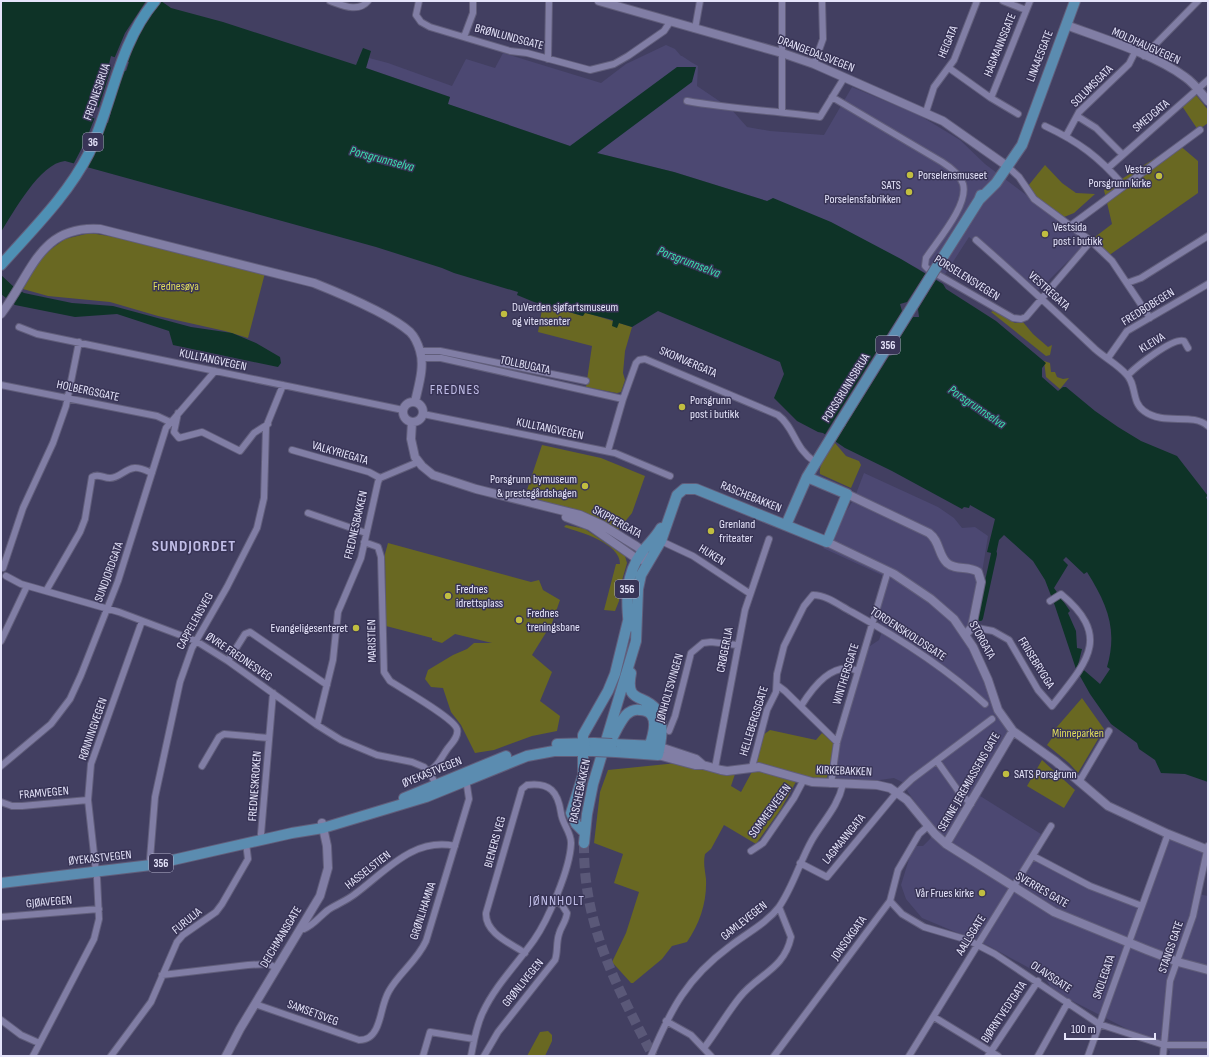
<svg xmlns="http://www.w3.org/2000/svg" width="1209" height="1057" font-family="'Sofia Sans Condensed',sans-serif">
<rect width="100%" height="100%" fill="#423f61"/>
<!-- built -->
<path fill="#4c4872" d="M666,45L675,49L681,56H682L691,62L698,66L697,86L731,109L747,127L770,131L824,135L852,87L919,115L960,140L985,164L1090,243L1067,262L1039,290L1032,288L969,237L940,282L917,268L767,201L674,172L597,153L601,150L573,144L570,146L447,104L450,97L366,68L369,58L388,63L452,86L466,59L495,68L503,53L601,83L626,64Z
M864,473L938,507L954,518L962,528L975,527L988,536L971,639L994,695L1013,731L977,794L1041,834L1033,853L1086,884L1142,903L1163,835L1206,845L1198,894L1208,896V1056H1169L1170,1051L1053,991L1042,973L1031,969L989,946L922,918L906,899L901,885L913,846H923L930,839L932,834L930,823L908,792L904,783L894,778L880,780H826L867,648L879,640L883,629L877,616L886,577L823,548L854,499Z"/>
<!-- green -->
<path fill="#696822" d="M1196,95L1208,110V123L1198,130L1182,106Z
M1178,144L1198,161V193L1108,256L1091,240L1112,224L1104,190Z
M1045,165L1062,183L1076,193L1095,194L1074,213L1064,217L1034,195L1028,186Z
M90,233L121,238L265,273L248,338L225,331L158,316L110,302L48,296L23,289L43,255L65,239Z
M543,304L582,316L584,312L632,327L625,351L623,373L625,380L621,392L617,393L586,387L592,346L538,332Z
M993,311L1015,323L1023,322L1033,334L1048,347L1052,345L1050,355L1046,356L991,312Z
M1044,361L1050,363L1051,372H1055L1057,377L1063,379L1069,378L1060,389L1046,377Z
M835,443L846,456L859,461L861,465L851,488L820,474C818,464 829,452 835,443Z
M542,445L601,458L645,476L632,513L618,530L578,511L525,496Z
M566,525L585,529L625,556L627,563L621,584L619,601L615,611L604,610L616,564H620C620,543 580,532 564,527Z
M388,543L531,582L539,580L543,590L560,600L552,623L532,655L552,672L540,701L560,716L557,731L532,736L494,750L475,753L461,725L451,712L443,688L431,687L425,679L428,670L453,655L467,649L474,643H492L455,634L442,643L432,640V638L386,626L385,554Z
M1082,698L1104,729L1078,773L1069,763L1047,745L1058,730L1056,728Z
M770,730L816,740L822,733L837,746L826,780L798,778L781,809L756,844L724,825L711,849L705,854C703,863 705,870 706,879C707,902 700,923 687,942L672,946L662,959L633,983H631L612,962L626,933L639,892L614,883L623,854L594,843L600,792L608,770L687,762L735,774L731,786L741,792L755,766L763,735Z
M1042,760L1075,790L1064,808L1027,786Z
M548,1031L552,1035V1041L545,1056H527L540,1032Z"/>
<!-- water -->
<path fill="#0e3327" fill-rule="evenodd" d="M1,1H161L171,8L223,22L356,65L363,48L371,51L366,68L450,97L448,104L570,146L677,67H696L692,82L597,153L674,172L767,201L773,198L831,222L901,259L943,284L946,289L996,321L1046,363L1042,368V377L1058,391L1063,387H1066L1095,411L1118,427L1141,441L1177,456L1208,496L1206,497L1208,502V782L1185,774L1161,773L1155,760L1139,749L1137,743L1111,724L1090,694L1076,669L1055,606L1045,580L1033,561L1004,535L999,540L996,554L987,552L995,519L970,505L969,508L964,507L962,509L892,471L845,448L823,433L818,432L797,421L774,398L784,374L780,362L658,311L632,327L619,323L617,328L612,326L613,320L585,313L583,316L534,302L517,295L518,292L454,273L442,268L376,247L65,161C40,163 13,213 1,232ZM111,56L129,62L126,71L110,67L109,64ZM94,106L111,112L108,123L90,117ZM1066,557L1084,574L1087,572C1107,604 1118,629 1107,667L1110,669L1100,684L1078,665L1082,649L1077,648L1076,631L1068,613L1070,611L1054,588L1068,565L1063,560Z
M1,275L15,288L24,293L72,303L113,306L191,327L232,333L256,343L280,357L281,363L278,367L173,345L169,331L117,314L75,317L15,305L1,294Z"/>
<!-- pier -->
<path fill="#423f61" d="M146,1H162L143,26L125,62L114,59L125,33Z
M112,65L123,69L105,125L85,168L73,165L86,140L95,117L106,120L109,113L98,109Z
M927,271L937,278L918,309L919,317H913L894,347L896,354L889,356L835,442L824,436L878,349L876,342L883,341L902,311L900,304L907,302Z"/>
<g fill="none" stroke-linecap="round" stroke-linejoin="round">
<!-- canal -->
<path stroke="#0e3327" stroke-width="6" d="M980,618L994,554"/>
<!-- primary-tunnel -->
<path stroke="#5a5878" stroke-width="10" stroke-dasharray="10 5" stroke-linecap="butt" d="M584,843C583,925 616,985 653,1056"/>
<defs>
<path id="minor" d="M330,1C342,5 358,13 368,1
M419,1L416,15L421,22L430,27L510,51L527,53L590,70L614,64L628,56L664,31L670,22
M782,1V112
M1003,1L1026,10
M695,29L700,1
M464,37L473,13V1
M1144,56L1198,1
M548,59L549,1
M814,64L823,39L822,1
M949,68L991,98L1018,114
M832,97L942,162C950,167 960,174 963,184C969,205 937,241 926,258L925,266L928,269L1013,318L1021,319L1026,317L1091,241
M991,98L1030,1
M687,101C731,109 776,111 820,117L844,78
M926,112L934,87L954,60L977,1
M1077,116L1096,128L1122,154
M1045,126C1079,142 1099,157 1123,185
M1066,136L1079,112L1129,64L1135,52
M1007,166L1019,177L1034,199L1091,241L1112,261L1150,318
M1108,168L1208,80
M1070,226L1200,130
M976,240C1016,275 1056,312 1095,349C1105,358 1117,364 1126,374C1137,384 1131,402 1144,411C1164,426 1192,412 1208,426
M1127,283L1141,278L1208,236
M19,327L37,334L403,410
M420,351H440L586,381
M421,358H441L623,399
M1108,358L1127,331L1208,284
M1128,375C1137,366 1173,337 1184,341L1188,348
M1,385L157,416L170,422
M178,413L174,432L179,438L202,432L240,451L254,433L268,424
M423,414L615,453L670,476
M292,450L369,472L380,478
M608,451L623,399L636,363L639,360L645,359L778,415C795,428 794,448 815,462
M308,513L366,533
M661,541L693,556L749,593
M364,542L378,547L381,557L384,672L390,681C402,689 454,718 457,729C459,736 452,743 448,748C442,756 438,767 429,771
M3,568L23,508L53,443L66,406L79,342
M6,576L21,584L119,612L196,641L228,661L317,725L341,740L377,755L412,762L424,767L431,775L437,787
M46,591L80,532L85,519L92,477C98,473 103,478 110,478C119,478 125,469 134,468C140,467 147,471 152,473
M972,627L993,631L1009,640L1038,690L1052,706C1086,663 1113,637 1061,594L1050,601
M1,641L27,586
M228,661L245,634L250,632L327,685
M777,685L785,691L837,742
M801,706C813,687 833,660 858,671
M317,725L333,660L338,612L361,558L378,482L380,478L418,462
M669,731L675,716L691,653L703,643L711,642L737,645
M937,761L959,792L971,804
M1,766L51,724L70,699L81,675L118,581L166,428L215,371
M202,766L219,737L224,734L269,738
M752,767L767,710L776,692L777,674L784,646L804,606L813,595C827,595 840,606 852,612C899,638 945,667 985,704
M715,768L745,610L769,539
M1079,782L1109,731
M831,784L837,742L888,571
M1,802L12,806H22L88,800
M261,834L273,693
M751,851L763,843L794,798L803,781
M1033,856L1090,886L1142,906
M150,859L155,797L180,682L192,648L227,587L257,528L264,498L266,427L283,385
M800,863L827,877L894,796L912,779L992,719
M96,872L88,800L91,764L142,621
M890,901L902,914L924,927L968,940L995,954L1099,1024L1164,1045H1208
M1,917L99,909
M301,927L304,929C314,925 320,916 328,910C337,904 346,901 355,894C385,872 413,837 455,846
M162,975L248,965L268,964L277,968
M255,1004L359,1040C367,1040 372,1037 376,1029C382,1017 382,1003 389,991C399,973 417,961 426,941L469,799L466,779
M934,1017L998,1056
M1,1020L21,1035L39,1043
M666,1021L691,1035L711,1056
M704,1048C717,1031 727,1013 740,997C758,974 784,970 791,937L779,907
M33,1056L94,939L99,919L97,878
M111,1056L151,1002L177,942L183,935L216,912L222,904L248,859L246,843
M423,1056L430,1032L474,1039
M471,1056C474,1041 476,1026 483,1012C495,986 517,964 534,940C548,920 570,869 571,844C572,833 562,824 561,813C558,792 550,782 527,785L522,789L486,913C485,933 510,943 525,953
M484,1056L498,1032L555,960C558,952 556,943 559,934C561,926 566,922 567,913L562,905L554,900
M651,1056C671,1009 687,978 729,947C745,934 766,924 779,907C793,887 800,861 812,840C823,821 838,807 843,784
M774,1056L890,901L898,870L919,834L928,826
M909,1056L1051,826
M988,1056L1038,981
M1038,1056L1068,1002
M1088,1056L1168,834
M1163,1056L1170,981L1193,916L1208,846"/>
<path id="tertiary" d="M599,1L782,53L814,64L943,121L1007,166
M1066,25C1101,38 1156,55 1185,77C1194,83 1201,93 1208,101
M1,314C32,274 39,225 100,229L314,283C339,293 391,315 410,332C415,337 418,344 420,351C425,367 418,387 415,402
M403 412a10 10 0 1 1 20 0a10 10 0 1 1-20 0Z
M412,422L411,439L415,457L422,466L433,475L476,489L580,515L602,525L636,546L643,551L649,561
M847,494L929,533C940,541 938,555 947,563C956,571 969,565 978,572L981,582L972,627L966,634
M566,517L590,526L637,559L643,560
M827,542L894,574L931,599L954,619L973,647L988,680L998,710L1013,731L1055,761L1108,806L1168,834L1208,850
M660,747L696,759L703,765L721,770L727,771L759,767L812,782L877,785L890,788L907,800L935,834L946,844L1054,912L1147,950L1178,962L1208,970
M658,755L695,765H703
M946,844L1013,731
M226,1056L240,1029L320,896L328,868L327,846L322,823"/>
<path id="primary" d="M979,200L996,183L1022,145L1075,1
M936,268L979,200L981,195
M786,525L807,477L840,423
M629,627C626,600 625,575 642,552C648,544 656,537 661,528
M557,744L594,743
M612,744L656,746
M607,747C614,737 618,724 626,715C630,711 635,709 640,710C664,711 651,741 647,754
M616,752L658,755C661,742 665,722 656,709C643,693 625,704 631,673
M404,798L506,756
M585,833L576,824L571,813L583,775V735L608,691L615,674L628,621
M584,843L587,814L593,784L636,641L638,589L641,575L661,541L677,495L684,489H696L827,542L847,494L807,477
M1,883L151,865L292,833L323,828L426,797L527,756L554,751H593"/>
<path id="trunk" d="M1,265C32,230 68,195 89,153C113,102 118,45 155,1"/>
</defs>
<!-- minor casing -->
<use href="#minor" stroke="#615e7b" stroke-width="8"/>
<!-- tertiary casing -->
<use href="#tertiary" stroke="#615e7b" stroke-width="10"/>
<!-- primary casing -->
<use href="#primary" stroke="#615e7b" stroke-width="12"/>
<!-- trunk casing -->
<use href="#trunk" stroke="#615e7b" stroke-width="12"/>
<!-- minor -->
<use href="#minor" stroke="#817ea5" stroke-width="6"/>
<!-- tertiary -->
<use href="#tertiary" stroke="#817ea5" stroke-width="8"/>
<!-- primary -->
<use href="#primary" stroke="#5b8cb0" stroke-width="10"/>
<!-- trunk -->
<use href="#trunk" stroke="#4e90b4" stroke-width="10"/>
<defs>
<path id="primary-bridge" d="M840,423L936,268
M594,743L612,744
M593,751L616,752"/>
</defs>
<!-- primary-bridge casing -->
<use href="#primary-bridge" stroke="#615e7b" stroke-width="12" stroke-linecap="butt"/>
<!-- primary-bridge -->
<use href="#primary-bridge" stroke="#5b8cb0" stroke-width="10"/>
</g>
<!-- markers -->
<g fill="#c1be40" stroke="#383456" stroke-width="1.5">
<circle cx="910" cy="175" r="4"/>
<circle cx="1159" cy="176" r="4"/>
<circle cx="909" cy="192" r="4"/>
<circle cx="1045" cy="234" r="4"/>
<circle cx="504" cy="314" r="4"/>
<circle cx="682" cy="407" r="4"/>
<circle cx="585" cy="486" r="4"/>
<circle cx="711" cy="531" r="4"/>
<circle cx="448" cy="596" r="4"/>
<circle cx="519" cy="620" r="4"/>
<circle cx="356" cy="628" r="4"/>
<circle cx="1006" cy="774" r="4"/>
<circle cx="982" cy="893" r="4"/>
</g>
<g text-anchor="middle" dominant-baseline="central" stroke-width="3" stroke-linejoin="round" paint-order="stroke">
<!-- shield labels -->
<g fill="#383456" stroke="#b1afc9" stroke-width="1">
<rect x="83" y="133" width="20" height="18" rx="3"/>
<rect x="876" y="336" width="24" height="18" rx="3"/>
<rect x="615" y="580" width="24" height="18" rx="3"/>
<rect x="149" y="854" width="24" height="18" rx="3"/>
</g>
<g font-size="11" font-weight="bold" fill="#e5e4fa">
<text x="93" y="142">36</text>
<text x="888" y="345">356</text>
<text x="627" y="589">356</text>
<text x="161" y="863">356</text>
</g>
<!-- street labels -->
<g font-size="12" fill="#e5e4fa" stroke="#383456">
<text transform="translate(509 37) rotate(15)">BRØNLUNDSGATE</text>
<text transform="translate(948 42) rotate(-67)">HEIGATA</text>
<text transform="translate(1000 45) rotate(-68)">HAGMANNSGATE</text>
<text transform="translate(1146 46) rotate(24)">MOLDHAUGVEGEN</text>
<text transform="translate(816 54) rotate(21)">DRANGEDALSVEGEN</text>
<text transform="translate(1040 56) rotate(-69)">LINAAESGATE</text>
<text transform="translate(1092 86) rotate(-45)">SOLUMSGATA</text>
<text transform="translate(97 92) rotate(-71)">FREDNESBRUA</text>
<text transform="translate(1151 116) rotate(-40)">SMEDGATA</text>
<text transform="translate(967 278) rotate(32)">PORSELENSVEGEN</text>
<text transform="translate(1049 291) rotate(42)">VESTREGATA</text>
<text transform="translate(1148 307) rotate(-32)">FREDBOBEGEN</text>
<text transform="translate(1152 343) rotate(-31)">KLEIVA</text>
<text transform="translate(213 360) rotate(12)">KULLTANGVEGEN</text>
<text transform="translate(688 362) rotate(23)">SKOMVÆRGATA</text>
<text transform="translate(525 365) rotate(12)">TOLLBUGATA</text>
<text transform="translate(846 388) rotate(-58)">PORSGRUNNSBRUA</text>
<text transform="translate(88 391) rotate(12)">HOLBERGSGATE</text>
<text transform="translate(550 429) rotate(12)">KULLTANGVEGEN</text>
<text transform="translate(340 453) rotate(16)">VALKYRIEGATA</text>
<text transform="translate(751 497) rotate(22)">RASCHEBAKKEN</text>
<text transform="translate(617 522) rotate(29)">SKIPPERGATA</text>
<text transform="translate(356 525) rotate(-77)">FREDNESBAKKEN</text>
<text transform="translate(712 555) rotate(32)">HUKEN</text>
<text transform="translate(109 572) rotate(-70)">SUNDJORDGATA</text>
<text transform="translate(195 621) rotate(-61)">CAPPELENSVEG</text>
<text transform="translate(908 634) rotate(33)">TORDENSKIOLDSGATE</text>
<text transform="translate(982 640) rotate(61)">STORGATA</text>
<text transform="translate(372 641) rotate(-91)">MARISTIEN</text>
<text transform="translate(725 650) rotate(-79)">CRØGERLIA</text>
<text transform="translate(239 657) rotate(34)">ØVRE FREDNESVEG</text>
<text transform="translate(1036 663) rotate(58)">FRIISEBRYGGA</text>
<text transform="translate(846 674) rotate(-73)">WINTHERSGATE</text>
<text transform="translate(670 688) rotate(-74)">JØNHOLTSVINGEN</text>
<text transform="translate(754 721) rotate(-73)">HELLEBERGSGATE</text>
<text transform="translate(93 729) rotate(-71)">RØNNINGVEGEN</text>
<text transform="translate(844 771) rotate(2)">KIRKEBAKKEN</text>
<text transform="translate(432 772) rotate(-22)">ØYEKASTVEGEN</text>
<text transform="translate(969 782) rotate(-60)">SERINE JEREMIASSENS GATE</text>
<text transform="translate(255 786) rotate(-86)">FREDNESKROKEN</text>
<text transform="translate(580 791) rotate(-78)">RASCHEBAKKEN</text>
<text transform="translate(44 793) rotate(-5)">FRAMVEGEN</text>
<text transform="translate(770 811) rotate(-54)">SOMMERVEGEN</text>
<text transform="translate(844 839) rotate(-51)">LAGMANNGATA</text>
<text transform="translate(495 842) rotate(-75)">BIENERS VEG</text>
<text transform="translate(100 858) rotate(-6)">ØYEKASTVEGEN</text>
<text transform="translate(368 870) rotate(-38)">HASSELSTIEN</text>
<text transform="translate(1042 890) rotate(30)">SVERRES GATE</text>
<text transform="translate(49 902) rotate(-5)">GJØAVEGEN</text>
<text transform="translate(423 911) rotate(-72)">GRØNLIHAMNA</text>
<text transform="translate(187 921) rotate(-39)">FURULIA</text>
<text transform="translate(744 921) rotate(-38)">GAMLEVEGEN</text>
<text transform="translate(971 935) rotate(-58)">AALLSGATE</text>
<text transform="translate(281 937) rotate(-59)">DEICHMANSGATE</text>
<text transform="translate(849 938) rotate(-54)">JONSOKGATA</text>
<text transform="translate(1171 947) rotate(-71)">STANGS GATE</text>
<text transform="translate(1051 977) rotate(34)">OLAVSGATE</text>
<text transform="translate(1104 977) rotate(-71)">SKOLEGATA</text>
<text transform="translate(523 983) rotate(-51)">GRØNLIVEGEN</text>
<text transform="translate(1004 1012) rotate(-56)">BJØRNTVEDTGATA</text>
<text transform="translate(313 1013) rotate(20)">SAMSETSVEG</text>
</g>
<!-- poi labels -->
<g font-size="12" fill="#e5e4fa" stroke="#383456" text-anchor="start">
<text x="1151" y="169" text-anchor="end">Vestre<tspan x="1151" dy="14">Porsgrunn kirke</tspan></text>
<text x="918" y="175">Porselensmuseet</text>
<text x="901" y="185" text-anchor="end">SATS<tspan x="901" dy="14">Porselensfabrikken</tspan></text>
<text x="1053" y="227">Vestsida<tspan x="1053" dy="14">post i butikk</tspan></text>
<text x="512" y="307">DuVerden sjøfartsmuseum<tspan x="512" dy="14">og vitensenter</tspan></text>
<text x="690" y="400">Porsgrunn<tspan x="690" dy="14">post i butikk</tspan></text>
<text x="577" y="479" text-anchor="end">Porsgrunn bymuseum<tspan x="577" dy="14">&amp; prestegårdshagen</tspan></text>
<text x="719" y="524">Grenland<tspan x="719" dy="14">friteater</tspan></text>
<text x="456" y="589">Frednes<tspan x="456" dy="14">idrettsplass</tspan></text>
<text x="527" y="613">Frednes<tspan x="527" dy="14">treningsbane</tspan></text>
<text x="348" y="628" text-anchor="end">Evangeligesenteret</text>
<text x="1014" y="774">SATS Porsgrunn</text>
<text x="974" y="893" text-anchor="end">Vår Frues kirke</text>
</g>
<!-- park labels -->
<g font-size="12" fill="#e0dd5b" stroke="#383456">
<text x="176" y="286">Frednesøya</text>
<text x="1078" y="733">Minneparken</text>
</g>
<!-- water labels -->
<g font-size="13" font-style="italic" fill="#39e0ae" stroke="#383456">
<text transform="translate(382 159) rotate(15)">Porsgrunnselva</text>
<text transform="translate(689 262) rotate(21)">Porsgrunnselva</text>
<text transform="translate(977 407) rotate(34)">Porsgrunnselva</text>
</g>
<!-- quarter labels -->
<g font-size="14" letter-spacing="1" fill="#c0bde7" stroke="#383456">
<text x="455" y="389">FREDNES</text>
<text x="557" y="900">JØNNHOLT</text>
</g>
<!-- district labels -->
<g font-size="16" font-weight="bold" letter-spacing="1" fill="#c0bde7" stroke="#383456">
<text x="194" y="546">SUNDJORDET</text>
</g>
</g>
<!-- border -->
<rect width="1209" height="1057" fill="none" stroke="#e5e4fa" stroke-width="4"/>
<!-- scale -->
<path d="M1065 1033v6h90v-6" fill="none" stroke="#e5e4fa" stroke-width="2"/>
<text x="1071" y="1033" font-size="12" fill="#e5e4fa" stroke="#383456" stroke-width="3" paint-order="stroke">100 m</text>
</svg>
